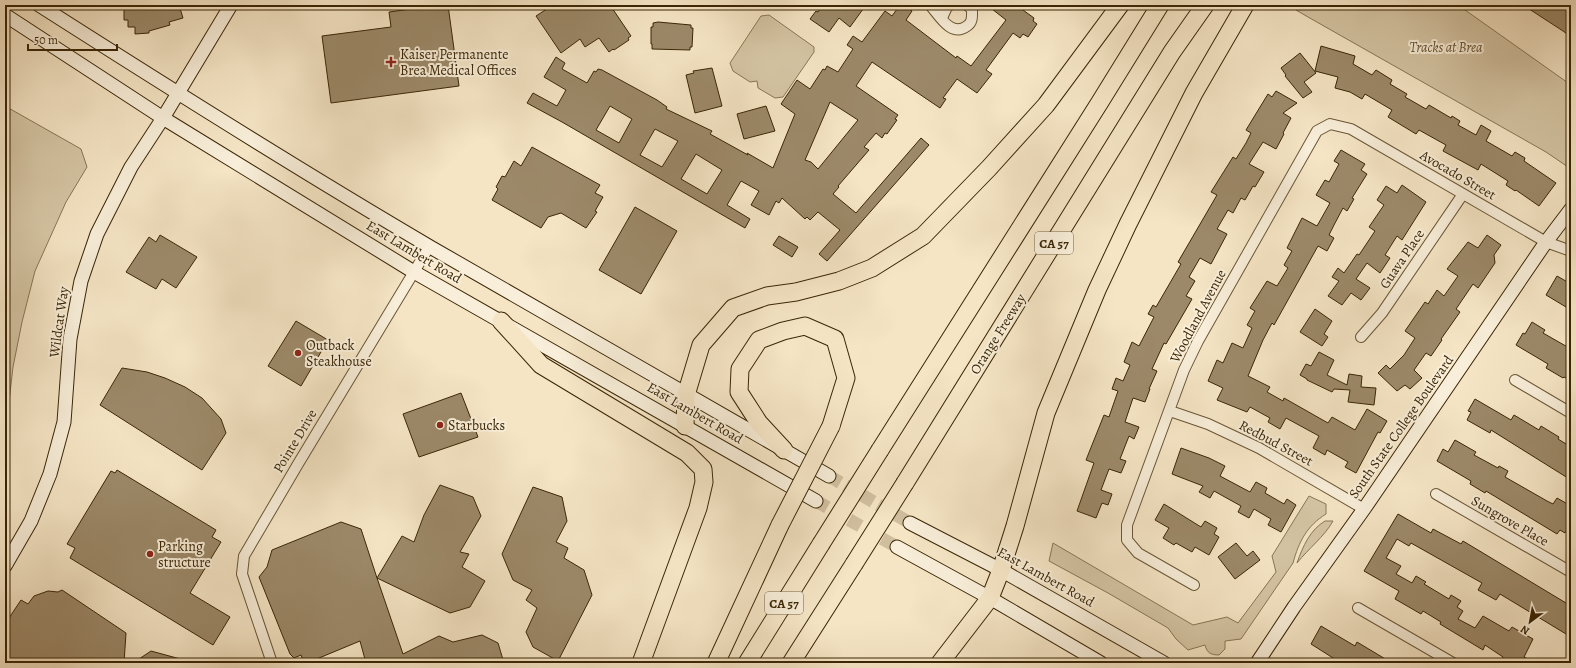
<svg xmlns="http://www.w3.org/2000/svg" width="1576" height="668" font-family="Alegreya,serif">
<rect width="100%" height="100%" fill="#f5e5c5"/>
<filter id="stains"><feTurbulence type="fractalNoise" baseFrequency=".005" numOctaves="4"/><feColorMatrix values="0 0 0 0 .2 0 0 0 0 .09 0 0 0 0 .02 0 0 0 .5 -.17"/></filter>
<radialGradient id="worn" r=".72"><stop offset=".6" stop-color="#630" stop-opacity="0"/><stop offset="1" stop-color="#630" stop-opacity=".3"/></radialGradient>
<!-- green -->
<path fill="#d5c5a4" stroke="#887654" d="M1299,5H1458L1571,85V169L1546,152L1308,17L1296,10Z
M769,15L814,47V52L783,97L775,98L758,88L757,81L750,82L733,71L730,63L761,16Z
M5,106L81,149L87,167L66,202L35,271L22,322L13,367L5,436Z
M1309,496L1326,504V514C1307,526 1299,541 1293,563L1241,639L1225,641V649L1219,655C1211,655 1207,653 1205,645L1188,650L1176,639L1168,628L1108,593L1049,561L1053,543L1193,625L1227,617L1238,623L1276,572L1272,556Z
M1325,521H1333C1324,537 1309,548 1297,563C1303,546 1310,530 1325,521Z"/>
<!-- building -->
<path fill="#9c8969" stroke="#3b2605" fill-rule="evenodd" d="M124,5H179L183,18L169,22L170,25L149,31V33L135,34V27H128V20H124Z
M440,5H448L459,86L331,103L322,36L391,27L389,12Z
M553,5H610L631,36L628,38L629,40L614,50L613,49L609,52L599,38L585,47L580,39L561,53L536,16Z
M823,5H866L850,27L839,18L829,32L810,19L816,11L818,12Z
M900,5H904L912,11L906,20L956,58L957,56L971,66L1006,20L987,5H1016L1034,18L1033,21L1037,24L1028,37L1023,34L1020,38L1013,33L986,70L992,74L977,93L957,79L943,98L946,99L940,108L872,62L856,86L898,115L895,119L897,120L887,134L885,133L882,138L876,133L864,147L869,150L838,186L839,187L833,194L856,213L921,138L929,145L827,261L819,254L840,230L818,212L810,220L807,217L805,219L782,198L779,203L776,201L769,215L751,205L759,191L741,181L727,205L750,219L745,228L562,122L527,103L533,93L557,106L566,90L544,77L556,57L565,63L562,69L587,83L594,71L596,72L598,69L602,70L657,100L667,107L666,109L712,131L710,134L748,155L747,153L773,168L795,114L781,104L797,80L810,89L823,69L825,70L827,66L838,72L853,49L847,45L853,36L862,42L885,11L892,16ZM830,102L858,120L818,169L811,162L805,160ZM610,106L632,119L619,143L596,130ZM655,129L678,141L662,167L640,155ZM696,154L722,170L707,194L681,179Z
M1523,5H1571V37L1563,31Z
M658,22L691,25V28H693L692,47H690V50L652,49V44H651V27H653V23Z
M1321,46L1355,56L1353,64L1372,75L1376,70L1392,80L1390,84L1407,94L1405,97L1426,109L1429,105L1451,118L1452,116L1460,121L1458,125L1476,135L1481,125L1491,131L1486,141L1512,156L1515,152L1525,158L1524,161L1556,183L1539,206L1516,190L1515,191L1506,185L1508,181L1481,164L1478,170L1443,151L1446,145L1419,130L1416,134L1388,117L1392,110L1365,94L1362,99L1350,92L1335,88L1338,77L1315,71Z
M1300,53L1316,73L1304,82L1312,92L1303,98L1285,76L1286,75L1281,68Z
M712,68L722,106L695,113L686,75L694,73L693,71Z
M1276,91L1297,103L1283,113L1291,118L1283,133L1284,134L1276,149L1263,142L1249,164L1264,172L1255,187L1253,186L1245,200L1241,198L1233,213L1228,210L1217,229L1227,234L1211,264L1200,258L1189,277L1195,281L1186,296L1192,299L1166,344L1164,343L1152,369L1157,371L1149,389H1150L1145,402L1133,398L1125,422L1139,427L1134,439L1129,436L1120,459L1126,461L1121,473L1109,469L1101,490L1112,494L1108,505L1102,503L1096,518L1077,511L1094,463L1086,460L1104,415L1109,417L1118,391L1112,389L1116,378L1123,381L1130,365L1124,362L1132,342L1139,346L1154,317L1148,314L1153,305L1156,307L1181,264L1178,262L1217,195L1211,192L1233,157L1236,159L1246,143L1251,133L1246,130L1268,94L1272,97Z
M766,106L775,131L744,139L737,114Z
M532,147L600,185L595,193L603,197L595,211L597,212L586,228L561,213L548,217L541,228L492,200L498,189L496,187L502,176L505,177L514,161L521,166Z
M1341,150L1365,164L1361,170L1367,174L1352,198L1354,199L1347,211L1343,208L1334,225L1329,235L1334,238L1327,251L1318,246L1274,325L1272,323L1263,340L1248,376L1270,387L1267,392L1283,401L1284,398L1328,423L1332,417L1355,430L1367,409L1387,421L1380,433L1378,432L1356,473L1345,467L1348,462L1327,450L1325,455L1313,448L1319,436L1286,418L1280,429L1268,422L1270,418L1250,407L1247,412L1217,400L1223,388L1208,381L1217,360L1223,363L1232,343L1243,348L1252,328L1247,325L1255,311L1250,308L1267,281L1277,286L1288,268L1284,265L1292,251L1287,248L1302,218L1317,226L1330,203L1316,195L1325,180L1329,182L1339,164L1334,161Z
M1402,185L1426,202L1402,240L1397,236L1385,255L1390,258L1380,273L1367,263L1356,279L1370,288L1361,300L1351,293L1342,305L1328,296L1339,281L1332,277L1338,268L1344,273L1357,254L1359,255L1375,231L1369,227L1384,205L1377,200L1386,186L1397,193Z
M635,207L677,231L641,294L599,270Z
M160,235L197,257L176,288L162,279L156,289L126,272L149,237L156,242Z
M1487,235L1501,245L1494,255L1495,263L1478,288L1473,284L1456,309L1460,312L1441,339L1442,340L1431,356L1426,353L1414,370L1422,378L1410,389L1405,385L1397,391L1378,373L1386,365L1390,369L1404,355L1415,338L1405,331L1425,302L1428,304L1437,290L1444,296L1458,276L1447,269L1468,242L1478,248Z
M779,236L798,247L792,257L773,245Z
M1557,276L1571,284V310L1546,295Z
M1315,309L1332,321L1324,334L1328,337L1322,346L1300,332Z
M296,321L328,340L301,386L268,366Z
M1532,322L1545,330L1543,333L1571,349V381L1564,377L1563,378L1546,368L1548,364L1516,345L1523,333L1525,334Z
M1319,352L1334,360L1327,375L1347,385L1349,374L1362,376L1361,387L1376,388L1374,405L1348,402L1350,390L1334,389L1332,392L1307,380V379L1300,375L1306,364L1311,366Z
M122,368L147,372L165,378L185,387L202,398L221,419L226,433L202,470L100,405Z
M461,393L478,437L419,457L403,414Z
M1475,399L1511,420L1514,415L1539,430L1541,426L1559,437L1558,439L1571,447V480L1491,430L1490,433L1467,420L1471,412L1468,411Z
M1455,440L1476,452L1474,455L1498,468L1499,466L1508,471L1505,477L1547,501L1553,504L1557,498L1571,506V522L1565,533L1560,530L1557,534L1486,491L1485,493L1470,484L1471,481L1437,461L1443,449L1448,452Z
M1181,448L1209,458L1225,466L1220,476L1250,492L1256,482L1267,488L1265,493L1284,504L1287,499L1296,505L1281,532L1268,525L1271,519L1254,509L1249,518L1238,512L1241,506L1214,491L1210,498L1199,492L1203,486L1172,474Z
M117,470L216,530L212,537L221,542L190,593L230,617L213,645L70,558L75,548L67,544L111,471L115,473Z
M440,485L473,497L481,516L460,552L469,554L462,567L485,581L470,607L450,613L377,578L403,654L439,636L453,642L482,635L498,643L504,663H366L360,641L307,663H304L301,655L294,658L290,654L259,577L267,567L272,550L341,522L361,529L377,578L402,536L414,542L424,515Z
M533,487L562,497L567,521L556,542L568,548L564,558L584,570L592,595L558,661L533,647L526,632L537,608L526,600L532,590L513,580L502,554Z
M1164,504L1201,527L1205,521L1217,528L1214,534L1219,537L1209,555L1195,547L1192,552L1176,543L1174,545L1163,538L1169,528L1155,520Z
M1398,514L1431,533L1433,529L1461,544L1463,541L1571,606V637L1500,594L1496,600L1478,590L1482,583L1411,543L1409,546L1397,539L1386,558L1401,566L1396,574L1412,583L1416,576L1426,582L1424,584L1449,599L1451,595L1461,601L1457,607L1463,611L1458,619L1475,628L1483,616L1509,631L1512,627L1533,639L1524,657L1535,663H1507L1502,660L1503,657L1485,645L1483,650L1440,624L1441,622L1423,611L1421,614L1395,599L1399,591L1364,571Z
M1236,543L1247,556L1253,551L1260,560L1235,579L1218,557Z
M62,590L126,633L124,663H5V624L21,600L28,604L34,596L48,591L58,592Z
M1321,626L1355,646L1357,642L1392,663H1341L1311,644Z
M151,651L184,660V663H133Z"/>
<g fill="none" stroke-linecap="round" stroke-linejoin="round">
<!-- secondary-tunnel -->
<path stroke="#d0bf9f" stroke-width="13" stroke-dasharray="13 6" stroke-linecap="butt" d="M829,476L910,523
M816,501L897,547"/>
<defs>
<path id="street" d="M930,5C939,15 951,38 967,26C973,22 972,16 972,9L967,5
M942,18L946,9L949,5
M1361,337L1382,313L1463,194
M1515,380L1571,413
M1170,411L1208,424L1259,448L1364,509
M1436,494L1571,572
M1194,585L1138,553L1127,540V525L1184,370L1198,341L1317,131L1330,124L1351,129L1546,242L1571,251
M1358,608L1453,663
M272,663L242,574L244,556L298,464L429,247"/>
<path id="secondary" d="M39,5C169,88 299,170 432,248C564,325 697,399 829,476
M5,15L163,118L414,272L816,501
M910,523L1001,570L1164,663
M897,547L990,598L1101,663
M5,566L31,521L50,474L64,422L70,339L81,281L97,234L131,167L163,118L231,5
M1257,663L1294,607L1364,509L1546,242L1571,209"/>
<path id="highway" d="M501,321L541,365L687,453L703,469L704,482L698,508L641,663
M685,426L686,395L701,345L733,308L767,296L796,292L839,281L872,268L923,236L989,168L1046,105L1120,5
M784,450L759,423L739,392L740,369L759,340L783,331L805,326L835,339L846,378L831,426
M880,450L1100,102L1160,5
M905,483L1172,52L1205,5
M716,663L780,525
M747,663L821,544
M791,663L854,564
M940,663L990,598L1001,570L1015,526L1046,413L1097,290L1128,224L1194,93L1245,5"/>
</defs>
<!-- street casing -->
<use href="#street" stroke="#6a5635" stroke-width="12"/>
<!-- secondary casing -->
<use href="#secondary" stroke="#3b2605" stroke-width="15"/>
<!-- highway casing -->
<use href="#highway" stroke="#3b2605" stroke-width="19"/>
<!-- street -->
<use href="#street" stroke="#f8eed9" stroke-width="10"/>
<!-- secondary -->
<use href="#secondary" stroke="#f8eed9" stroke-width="13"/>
<!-- highway -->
<use href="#highway" stroke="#f5e5c5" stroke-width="17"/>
<defs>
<path id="highway-bridge" d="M780,525L831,426
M821,544L880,450
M854,564L905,483"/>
</defs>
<!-- highway-bridge casing -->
<use href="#highway-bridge" stroke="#3b2605" stroke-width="19" stroke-linecap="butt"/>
<!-- highway-bridge -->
<use href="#highway-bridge" stroke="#f5e5c5" stroke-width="17"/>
</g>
<!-- markers -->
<g fill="#8f2418" stroke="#f8eed9" stroke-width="1.5">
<path d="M389 56h4v4h4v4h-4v4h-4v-4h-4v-4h4z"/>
<circle cx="298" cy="353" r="4"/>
<circle cx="440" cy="425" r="4"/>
<circle cx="150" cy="554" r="4"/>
</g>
<g text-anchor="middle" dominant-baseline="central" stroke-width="4" stroke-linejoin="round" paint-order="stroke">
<!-- shield labels -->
<g fill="#f8eed9" stroke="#746245" stroke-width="1">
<rect x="1035" y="232" width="38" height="22" rx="3"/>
<rect x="765" y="592" width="38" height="22" rx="3"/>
</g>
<g font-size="13" font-weight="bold" fill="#3b2605">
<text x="1054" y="243">CA 57</text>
<text x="784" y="603">CA 57</text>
</g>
<!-- park labels -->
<g font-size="14" font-style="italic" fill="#624e2d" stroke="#f8eed9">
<text x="1446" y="47">Tracks at Brea</text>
</g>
<!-- poi labels -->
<g font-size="14" fill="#3b2605" stroke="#f8eed9" text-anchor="start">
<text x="400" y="54">Kaiser Permanente<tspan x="400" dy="16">Brea Medical Offices</tspan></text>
<text x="306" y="345">Outback<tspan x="306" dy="16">Steakhouse</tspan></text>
<text x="448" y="425">Starbucks</text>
<text x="158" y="546">Parking<tspan x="158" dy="16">structure</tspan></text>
</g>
<!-- street labels -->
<g font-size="14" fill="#3b2605" stroke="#f8eed9">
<text transform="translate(1458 175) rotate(30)">Avocado Street</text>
<text transform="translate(414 252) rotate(31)">East Lambert Road</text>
<text transform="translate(1402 259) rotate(-56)">Guava Place</text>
<text transform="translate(1198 316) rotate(-62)">Woodland Avenue</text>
<text transform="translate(59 322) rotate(-82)">Wildcat Way</text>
<text transform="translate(998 334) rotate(-58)">Orange Freeway</text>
<text transform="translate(695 413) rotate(30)">East Lambert Road</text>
<text transform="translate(1401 427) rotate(-55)">South State College Boulevard</text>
<text transform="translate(295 441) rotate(-59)">Pointe Drive</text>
<text transform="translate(1276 443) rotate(28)">Redbud Street</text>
<text transform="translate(1510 521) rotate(30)">Sungrove Place</text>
<text transform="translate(1046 577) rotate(29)">East Lambert Road</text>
</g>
</g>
<!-- margin -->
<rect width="1576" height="668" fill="none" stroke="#f5e5c5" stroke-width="20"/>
<rect x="6" y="6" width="1564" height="656" fill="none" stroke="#3b2605" stroke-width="2"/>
<rect x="10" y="10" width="1556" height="648" fill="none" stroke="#3b2605"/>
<!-- north arrow -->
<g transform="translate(1530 622) rotate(212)" stroke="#f8eed9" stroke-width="3" paint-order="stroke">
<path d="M0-3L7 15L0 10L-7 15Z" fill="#3b2605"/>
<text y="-6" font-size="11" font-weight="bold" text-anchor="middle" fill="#3b2605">N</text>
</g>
<!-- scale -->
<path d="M28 44v6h89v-6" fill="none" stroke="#3b2605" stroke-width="2"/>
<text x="34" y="44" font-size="12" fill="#3b2605" stroke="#f8eed9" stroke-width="3" paint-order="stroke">50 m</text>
<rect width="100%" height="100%" filter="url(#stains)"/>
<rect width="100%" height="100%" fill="url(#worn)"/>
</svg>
